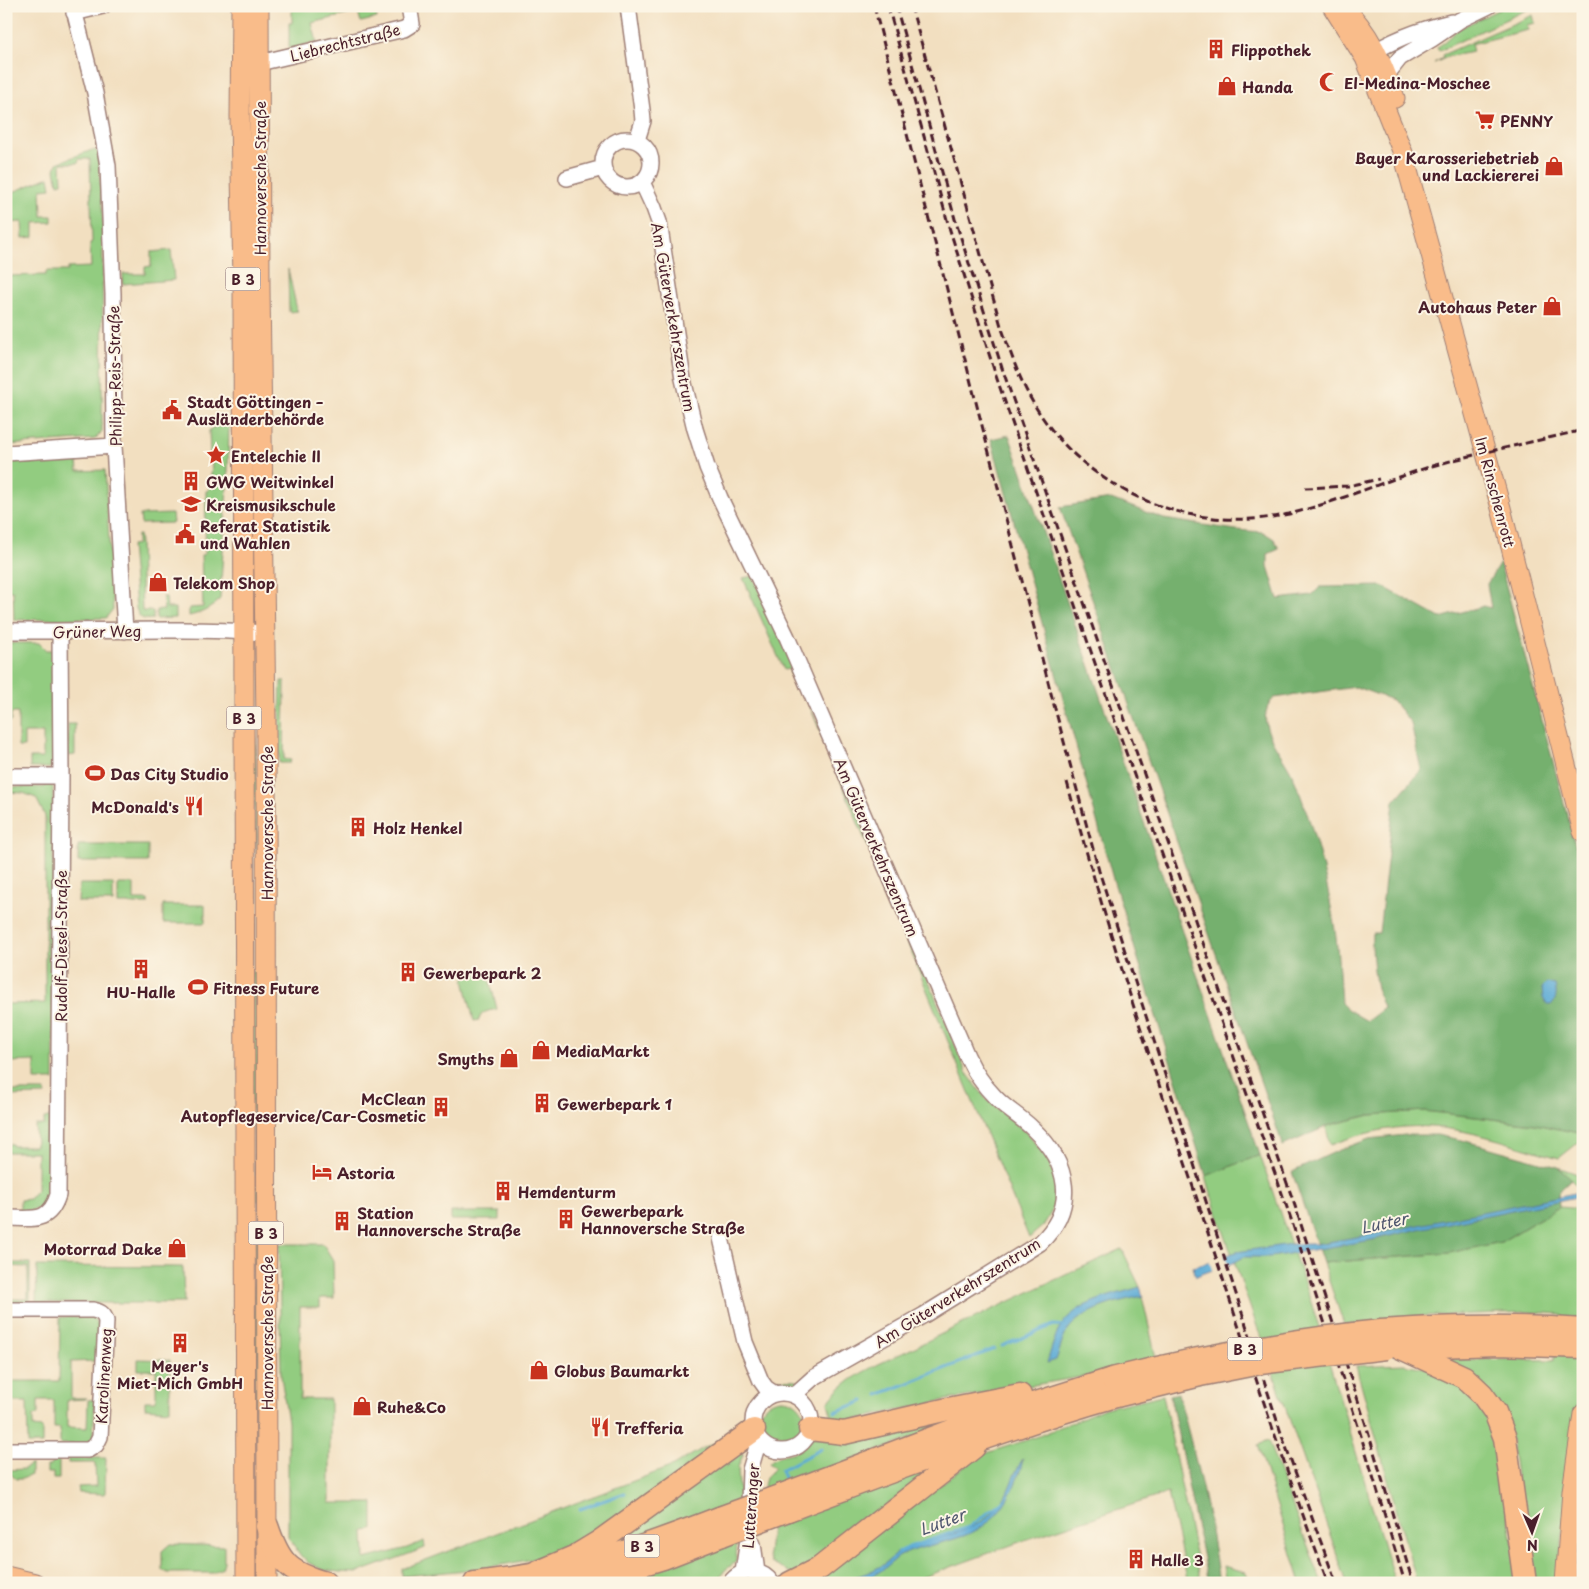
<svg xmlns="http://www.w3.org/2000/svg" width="1589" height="1589" font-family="'Playpen Sans',sans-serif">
<rect width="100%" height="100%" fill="#fcf5e5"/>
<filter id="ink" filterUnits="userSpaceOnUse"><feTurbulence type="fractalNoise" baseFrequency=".02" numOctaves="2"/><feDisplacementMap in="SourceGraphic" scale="10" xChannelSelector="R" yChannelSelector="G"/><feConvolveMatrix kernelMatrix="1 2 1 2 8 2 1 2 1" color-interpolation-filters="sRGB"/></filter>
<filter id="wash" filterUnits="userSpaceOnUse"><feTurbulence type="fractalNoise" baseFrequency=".0096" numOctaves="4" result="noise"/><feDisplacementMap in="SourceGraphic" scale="20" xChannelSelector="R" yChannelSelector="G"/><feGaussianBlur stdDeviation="1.12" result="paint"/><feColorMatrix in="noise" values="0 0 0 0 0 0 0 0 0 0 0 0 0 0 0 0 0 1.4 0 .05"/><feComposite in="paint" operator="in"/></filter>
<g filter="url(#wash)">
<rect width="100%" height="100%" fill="#f2dfc0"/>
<!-- green -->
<path fill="#92cc80" stroke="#6e7656" d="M292,6H383L375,8L377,18L361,22L358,12L312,23L317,42L289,49V23H292Z
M1506,6H1529L1530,8L1439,51L1437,48L1458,29Z
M1533,15L1535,23L1527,25L1528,30L1471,44L1473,52L1450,56L1434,63L1443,58L1442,55Z
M92,150L98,151L103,222L102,432L95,439L6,445V276L46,275V271H68V268L91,267L90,243L92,242L90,159H79L78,163H61L62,183L58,184L55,170L57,163Z
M49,177L51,188L41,189L42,216H52V222L34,223V237L23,238L22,222L6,223V195Z
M171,250L174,280L123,284V274H145V267L151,266V252Z
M288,269L297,310L298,311L289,312Z
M222,422H229L228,471L220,599C211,609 202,613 189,616V608L203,607L201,555L205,554L206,491L209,490C210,480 214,463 210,456L209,430Z
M25,459L26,463L77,459L78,471L105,470L113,609L106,618L14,620L13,591H6V460Z
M172,514L173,523L141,524L140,515Z
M137,535H139L140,543L142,611H153V619C143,620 139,619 136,608L131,545L137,544Z
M753,576L899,908L966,1072L987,1100L1027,1133L1045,1156L1051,1166L1056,1186L1054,1207L1044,1225L1029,1238L799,680H792L789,669L784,670L743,578Z
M163,597H166L167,608H175V618L156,619V610H164Z
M6,643H39L46,650H53L54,763L50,768H30V758H43V733H24V747H18V713H11V721L6,723Z
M281,681H285L284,759L291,760L290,763H279Z
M251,689H253L258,822L257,868L253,780Z
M68,724H75V755L68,756Z
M45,783H50L53,787V792L54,1080H35V1061L10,1062V1080H6V1004L45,1003V816L36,798L23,793L6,792V787H45Z
M78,845H148V862H78Z
M79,884H113V902H78Z
M118,884H134V900H148V904H118Z
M163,905H205V923H163Z
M483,970L486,972L487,977H489L497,1009C489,1011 481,1011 479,1020L474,1021L464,980L468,974Z
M251,972H259L260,1201H257L256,1160L251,1093Z
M6,1091H45V1095L6,1096Z
M1424,1111L1535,1124L1583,1134V1139L1559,1158C1509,1144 1457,1123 1405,1127C1379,1129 1354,1136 1330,1145L1326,1127L1330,1125L1370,1115Z
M44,1118H52L51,1193C46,1209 34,1211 20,1212V1200L29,1199L37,1190V1152H6V1144H12L13,1146H36L35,1125H44Z
M1260,1155L1313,1308L1395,1583H1347L1215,1207L1206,1176Z
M1558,1167L1583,1176V1205L1579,1188Z
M1559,1207L1583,1209V1369L1576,1411L1558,1583H1531L1511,1440L1442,1359L1554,1360L1562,1314L1528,1312L1419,1316L1386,1322L1344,1325L1323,1263L1449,1253L1501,1242Z
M451,1212H500V1220H451Z
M254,1237L260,1241L261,1561H257L258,1467L254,1402Z
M279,1244H323L333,1260L334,1298H320V1307H300V1399H330V1503H373V1530L364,1531L365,1559L407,1548L424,1541L425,1548L357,1573L339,1572L323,1570L309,1563L301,1556L288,1537V1422L281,1376Z
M1122,1249L1140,1287L1156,1358L1110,1372L946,1400L834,1424L828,1403C846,1374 890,1360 919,1345C986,1312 1054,1280 1122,1249Z
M6,1263H30V1303H8V1299H28V1267L6,1266Z
M37,1266L183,1267L184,1303H36Z
M60,1317H92L99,1325L97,1361L71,1362V1398H86V1399L67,1400V1427L87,1428L88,1400L95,1399L93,1438L87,1445L60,1444V1428H54V1400H38V1415L33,1416V1427L42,1428V1444H28L27,1402H6V1381H59Z
M138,1359L170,1360V1410L145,1408V1401H156V1370H138Z
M1404,1364L1436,1370L1471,1393L1496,1433L1519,1583H1417L1356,1366Z
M773,1379L797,1380L800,1384C788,1390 782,1389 771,1382Z
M1163,1395L1201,1583H1188L1168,1493L1028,1539L912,1581L906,1583H810L978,1456L1039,1436L1105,1408Z
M759 1422a23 23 0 1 1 46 0a23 23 0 1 1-46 0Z
M994,1408L762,1494L766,1477L775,1468L769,1463C783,1448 798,1461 812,1436Z
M729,1437L597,1534L594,1529L579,1538L575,1547C519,1566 461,1571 402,1576V1569L673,1466L705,1447Z
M1268,1441L1322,1583H1301L1258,1445Z
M738,1447L743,1455L738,1467L740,1502L593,1553Z
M55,1458H59V1479H53V1473H47V1466H51Z
M68,1458H106L105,1494L79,1493L78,1487L96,1486L95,1463H68Z
M1583,1459V1521L1580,1559L1578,1560L1576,1535Z
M943,1461L813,1565L793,1574L771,1563L768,1554L771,1528Z
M31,1464V1475L22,1479H16L8,1472L9,1470L24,1469Z
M737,1540L736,1562L725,1570L716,1583H612Z
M170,1544L224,1546V1562L222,1568L213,1573H168L162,1570V1551Z
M1223,1566L1246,1572L1250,1583H1226Z"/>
<!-- forest -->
<path fill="#75b06e" stroke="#60684c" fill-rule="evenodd" d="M1009,435L1260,1155L1206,1176L1113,879L991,439Z
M1111,499L1164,519L1236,530L1263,532L1274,539L1279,549L1268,554V566L1278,599L1312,595L1320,587L1382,586L1440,618L1484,606L1491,608L1487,584L1500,563L1583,874V1134L1535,1124L1424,1111L1370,1115L1330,1125L1283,1146L1060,507ZM1356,687L1392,700L1411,723L1421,770L1394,801L1379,933H1372C1371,948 1375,996 1384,1008L1367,1021L1347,1009L1341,1003C1339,973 1338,942 1332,912C1324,866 1311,819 1293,776C1283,753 1250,722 1274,698Z
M1405,1135H1437L1462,1140L1558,1167L1572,1179L1558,1192L1559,1207L1501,1242L1449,1253L1323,1263L1292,1172L1337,1151L1369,1139Z
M1178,1393C1195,1455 1211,1518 1219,1583H1208L1170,1395Z"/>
<!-- water -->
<path fill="#5babd6" stroke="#526580" d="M1547,983L1555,985C1557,994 1557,999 1551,1005H1547L1543,998L1542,988Z
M1580,1192L1581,1196L1419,1229L1372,1240L1271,1257H1244L1235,1262L1196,1276L1193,1267L1236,1252L1291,1244H1316L1380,1233Z
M1140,1287L1143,1296C1119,1301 1087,1308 1070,1327C1063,1336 1060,1350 1056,1360L1047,1363C1051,1350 1055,1334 1063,1323C1080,1301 1115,1295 1140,1287Z
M1023,1459C1017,1488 1000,1519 973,1532C950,1543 922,1545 900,1556C896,1558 894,1561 891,1563C878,1574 863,1583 846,1583L845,1580C859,1576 872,1572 884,1564C889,1561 893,1555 899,1552C930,1535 971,1538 996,1509C1010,1495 1012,1474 1023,1459Z"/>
<!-- pier -->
<path fill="#f2dfc0" d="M1224,1253L1229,1267L1213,1273L1209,1259Z"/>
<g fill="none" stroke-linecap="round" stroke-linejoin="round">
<!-- stream -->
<path stroke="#5babd6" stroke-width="3" d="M1002,1346L1054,1325L1065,1326
M878,1395L994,1349
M835,1412L864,1401
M785,1480L781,1470L821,1449
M580,1509L625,1493
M899,1552L909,1547L969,1527L1003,1502
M861,1583L868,1577"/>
</g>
</g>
<g filter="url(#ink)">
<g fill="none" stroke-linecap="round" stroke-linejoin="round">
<defs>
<path id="minor" d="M73,6L95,93L108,166L113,294L114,446L125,631
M628,6L642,110L643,121L637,140
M74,13L103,6
M1366,57C1391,40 1422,29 1451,22
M259,63L404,29L412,24L409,6
M1381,82L1400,58L1432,39L1460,20L1489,6
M603 163a24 24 0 1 1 48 0a24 24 0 1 1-48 0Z
M567,178L603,168
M642,182L654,208L659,222L683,379L695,429L707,467L720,498L787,637L967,1056C974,1071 983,1085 995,1097C1006,1109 1021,1117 1033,1129C1069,1163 1078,1207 1040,1243L924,1315L813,1378L794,1395
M6,453L114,446
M6,631C93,632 179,627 265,633
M6,776H61
M6,1218C32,1218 49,1224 58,1195L61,776L60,632
M721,1238L745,1342L761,1381L766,1388L775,1394
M6,1310H93C101,1312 104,1314 106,1321L100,1437L96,1445L88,1450H6
M753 1422a29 29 0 1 1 58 0a29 29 0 1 1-58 0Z
M753,1544L757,1572
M743,1572L748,1539L750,1470L759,1440
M730,1583C741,1568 761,1568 772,1583"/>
<path id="major" d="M241,6L240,116L243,283L246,1583
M259,6L260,289L266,719L267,1583
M1332,6L1365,58L1403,153L1501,508L1583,832
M1342,6C1370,31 1383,64 1395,98
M6,1576L35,1583
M1565,1583L1572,1491L1583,1414"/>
<path id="highway" d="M1381,1331C1448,1326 1516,1325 1583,1330
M1399,1347L1464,1377L1482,1394L1495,1412L1505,1438L1525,1583
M1404,1347L1500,1344L1583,1347
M810,1429L844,1433L948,1409L1020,1395
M782,1495L967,1425L1112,1379
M788,1510C897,1469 1005,1428 1116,1396
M267,1526C279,1562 288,1573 326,1583
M534,1574L576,1556L599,1542L754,1430
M475,1583C504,1579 533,1576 562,1569C616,1557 670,1537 722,1517
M582,1583L663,1558L722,1535
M790,1583L820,1568L974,1447"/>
</defs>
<!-- minor casing -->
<use href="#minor" stroke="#9e7f76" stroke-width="18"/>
<!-- major casing -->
<use href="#major" stroke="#9e7f76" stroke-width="21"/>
<!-- highway casing -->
<use href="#highway" stroke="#9e7f76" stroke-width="25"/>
<!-- minor -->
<use href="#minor" stroke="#fff" stroke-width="15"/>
<!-- major -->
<use href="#major" stroke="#f9bc8a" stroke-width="19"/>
<!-- highway -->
<use href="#highway" stroke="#f9bc8a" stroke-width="22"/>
<!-- rail -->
<path stroke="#4a1f2b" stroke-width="3" stroke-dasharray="8 4" stroke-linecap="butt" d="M874,6L1054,705L1099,871L1282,1436L1336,1583
M888,6L949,227L996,376L1117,727L1290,1216L1358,1426L1405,1583
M896,6L955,219L1002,368L1295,1206L1366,1425L1413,1583
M911,6L1001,326C1010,351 1018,376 1031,399C1081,489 1188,536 1289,514C1338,502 1384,481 1432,466C1482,452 1533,442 1583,430
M1305,488L1348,486L1379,479
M1067,782C1104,920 1149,1055 1194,1190C1237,1322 1279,1453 1328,1583"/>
<defs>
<path id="highway-bridge" d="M1112,1379C1201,1356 1290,1340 1381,1331
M1116,1396L1200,1375L1260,1363L1386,1348
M722,1517L782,1495
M722,1535L788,1510"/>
</defs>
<!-- highway-bridge casing -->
<use href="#highway-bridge" stroke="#9e7f76" stroke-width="25" stroke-linecap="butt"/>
<!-- highway-bridge -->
<use href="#highway-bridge" stroke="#f9bc8a" stroke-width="22"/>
</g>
</g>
<!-- icons -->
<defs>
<symbol id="building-bare" viewBox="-9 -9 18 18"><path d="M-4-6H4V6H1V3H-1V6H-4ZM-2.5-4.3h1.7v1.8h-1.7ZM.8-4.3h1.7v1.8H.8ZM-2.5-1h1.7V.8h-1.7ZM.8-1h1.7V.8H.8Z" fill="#c8321e" stroke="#fcf5e5" stroke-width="2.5" paint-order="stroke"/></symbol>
<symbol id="mosque-bare" viewBox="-9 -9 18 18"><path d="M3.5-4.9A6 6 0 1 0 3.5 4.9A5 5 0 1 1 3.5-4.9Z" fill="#c8321e" stroke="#fcf5e5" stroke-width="2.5" paint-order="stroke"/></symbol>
<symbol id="shop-bare" viewBox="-9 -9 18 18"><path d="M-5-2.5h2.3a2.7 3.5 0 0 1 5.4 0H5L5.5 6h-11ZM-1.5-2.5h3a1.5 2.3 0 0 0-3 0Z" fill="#c8321e" stroke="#fcf5e5" stroke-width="2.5" paint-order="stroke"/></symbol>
<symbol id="supermarket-bare" viewBox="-9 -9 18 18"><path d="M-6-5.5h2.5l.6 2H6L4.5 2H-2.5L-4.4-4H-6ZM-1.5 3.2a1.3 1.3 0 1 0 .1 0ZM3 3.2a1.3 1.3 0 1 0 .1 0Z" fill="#c8321e" stroke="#fcf5e5" stroke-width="2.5" paint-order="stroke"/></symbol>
<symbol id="civic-bare" viewBox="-9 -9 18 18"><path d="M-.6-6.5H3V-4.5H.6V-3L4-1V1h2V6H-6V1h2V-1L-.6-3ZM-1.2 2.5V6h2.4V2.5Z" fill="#c8321e" stroke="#fcf5e5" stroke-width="2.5" paint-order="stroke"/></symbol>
<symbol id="sight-bare" viewBox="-9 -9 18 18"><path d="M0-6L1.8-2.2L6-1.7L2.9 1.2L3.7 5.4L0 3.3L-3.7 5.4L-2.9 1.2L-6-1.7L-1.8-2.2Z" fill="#c8321e" stroke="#fcf5e5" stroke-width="2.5" paint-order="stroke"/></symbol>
<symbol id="university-bare" viewBox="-9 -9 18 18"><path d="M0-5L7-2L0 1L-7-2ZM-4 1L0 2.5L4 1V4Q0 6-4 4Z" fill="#c8321e" stroke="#fcf5e5" stroke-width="2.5" paint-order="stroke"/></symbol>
<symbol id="stadium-bare" viewBox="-9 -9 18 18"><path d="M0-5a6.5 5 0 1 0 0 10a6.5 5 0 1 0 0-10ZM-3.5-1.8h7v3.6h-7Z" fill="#c8321e" stroke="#fcf5e5" stroke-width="2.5" paint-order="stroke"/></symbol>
<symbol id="restaurant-bare" viewBox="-9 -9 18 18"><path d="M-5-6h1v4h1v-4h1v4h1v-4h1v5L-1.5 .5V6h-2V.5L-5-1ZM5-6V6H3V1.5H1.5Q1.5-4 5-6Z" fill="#c8321e" stroke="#fcf5e5" stroke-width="2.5" paint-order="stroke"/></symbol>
<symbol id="hotel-bare" viewBox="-9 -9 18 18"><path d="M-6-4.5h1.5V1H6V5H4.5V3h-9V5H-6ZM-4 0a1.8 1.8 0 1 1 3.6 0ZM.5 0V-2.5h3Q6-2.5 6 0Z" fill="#c8321e" stroke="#fcf5e5" stroke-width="2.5" paint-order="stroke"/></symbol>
</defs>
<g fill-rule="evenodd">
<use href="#building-bare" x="1202" y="35" width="28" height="28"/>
<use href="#mosque-bare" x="1315" y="68" width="28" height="28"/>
<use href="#shop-bare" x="1213" y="72" width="28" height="28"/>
<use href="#supermarket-bare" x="1471" y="106" width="28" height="28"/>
<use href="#shop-bare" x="1540" y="152" width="28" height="28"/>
<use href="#shop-bare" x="1538" y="292" width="28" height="28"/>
<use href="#civic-bare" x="158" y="396" width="28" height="28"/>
<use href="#sight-bare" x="202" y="441" width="28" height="28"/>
<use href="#building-bare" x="177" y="467" width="28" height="28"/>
<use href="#university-bare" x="177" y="490" width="28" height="28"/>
<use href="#civic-bare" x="171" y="520" width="28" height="28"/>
<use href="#shop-bare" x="144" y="568" width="28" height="28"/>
<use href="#stadium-bare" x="81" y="759" width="28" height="28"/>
<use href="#restaurant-bare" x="180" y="792" width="28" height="28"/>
<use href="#building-bare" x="344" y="813" width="28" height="28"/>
<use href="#building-bare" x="127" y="955" width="28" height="28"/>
<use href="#building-bare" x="394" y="958" width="28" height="28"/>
<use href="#stadium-bare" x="184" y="973" width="28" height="28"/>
<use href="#shop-bare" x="527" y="1036" width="28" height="28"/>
<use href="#shop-bare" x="495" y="1044" width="28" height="28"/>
<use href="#building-bare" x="528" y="1089" width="28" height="28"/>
<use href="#building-bare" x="427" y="1093" width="28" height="28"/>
<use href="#hotel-bare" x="308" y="1158" width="28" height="28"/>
<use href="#building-bare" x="489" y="1177" width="28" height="28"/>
<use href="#building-bare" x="552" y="1205" width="28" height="28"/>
<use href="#building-bare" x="328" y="1207" width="28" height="28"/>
<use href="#shop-bare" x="163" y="1234" width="28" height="28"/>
<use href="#building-bare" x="166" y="1329" width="28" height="28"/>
<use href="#shop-bare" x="525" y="1356" width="28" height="28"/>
<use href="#shop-bare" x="348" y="1392" width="28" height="28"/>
<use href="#restaurant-bare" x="586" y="1413" width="28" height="28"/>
<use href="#building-bare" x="1122" y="1545" width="28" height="28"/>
</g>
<g text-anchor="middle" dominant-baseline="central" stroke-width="4" stroke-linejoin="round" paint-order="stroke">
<!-- shield labels -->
<g fill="#fcf5e5" stroke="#7f5f63" stroke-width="1">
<rect x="225.5" y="267.5" width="35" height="23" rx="4"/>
<rect x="226.5" y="706.5" width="35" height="23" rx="4"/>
<rect x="248.5" y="1221.5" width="35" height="23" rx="4"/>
<rect x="1227.5" y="1337.5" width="35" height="23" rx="4"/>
<rect x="624.5" y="1534.5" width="35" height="23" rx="4"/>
</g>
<g font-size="14" font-weight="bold" fill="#4a1f2b">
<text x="243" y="279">B 3</text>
<text x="244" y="718">B 3</text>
<text x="266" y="1233">B 3</text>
<text x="1245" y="1349">B 3</text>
<text x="642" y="1546">B 3</text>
</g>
<!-- street labels -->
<g font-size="15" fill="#4a1f2b" stroke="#fcf5e5">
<text transform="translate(345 42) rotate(-14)">Liebrechtstraße</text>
<text transform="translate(259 178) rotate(-90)">Hannoversche Straße</text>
<text transform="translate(674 317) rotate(80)">Am Güterverkehrszentrum</text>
<text transform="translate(114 376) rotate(-91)">Philipp-Reis-Straße</text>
<text transform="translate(1496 492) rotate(75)">Im Rinschenrott</text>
<text transform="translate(97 631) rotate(-1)">Grüner Weg</text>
<text transform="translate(266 823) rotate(-90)">Hannoversche Straße</text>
<text transform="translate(877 847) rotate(67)">Am Güterverkehrszentrum</text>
<text transform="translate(60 946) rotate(-90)">Rudolf-Diesel-Straße</text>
<text transform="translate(957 1292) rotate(-32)">Am Güterverkehrszentrum</text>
<text transform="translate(266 1333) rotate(-90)">Hannoversche Straße</text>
<text transform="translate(103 1376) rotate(-87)">Karolinenweg</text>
<text transform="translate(750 1506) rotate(-86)">Lutteranger</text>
</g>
<!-- poi labels -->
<g font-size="15" font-weight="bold" fill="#4a1f2b" stroke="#fcf5e5" text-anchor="start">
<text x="1231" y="49">Flippothek</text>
<text x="1344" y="82">El-Medina-Moschee</text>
<text x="1242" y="86">Handa</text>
<text x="1500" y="120">PENNY</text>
<text x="1539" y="157" text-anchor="end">Bayer Karosseriebetrieb<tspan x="1539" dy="17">und Lackiererei</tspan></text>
<text x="1537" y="306" text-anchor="end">Autohaus Peter</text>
<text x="187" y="401">Stadt Göttingen –<tspan x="187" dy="17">Ausländerbehörde</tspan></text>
<text x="231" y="455">Entelechie II</text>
<text x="206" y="481">GWG Weitwinkel</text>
<text x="206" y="504">Kreismusikschule</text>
<text x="200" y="525">Referat Statistik<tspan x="200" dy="17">und Wahlen</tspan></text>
<text x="173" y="582">Telekom Shop</text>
<text x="110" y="773">Das City Studio</text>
<text x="179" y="806" text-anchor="end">McDonald's</text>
<text x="373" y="827">Holz Henkel</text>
<text x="423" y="972">Gewerbepark 2</text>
<text x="213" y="987">Fitness Future</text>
<text x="141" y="991" text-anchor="middle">HU-Halle</text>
<text x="556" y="1050">MediaMarkt</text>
<text x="494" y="1058" text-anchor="end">Smyths</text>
<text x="426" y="1098" text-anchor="end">McClean<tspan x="426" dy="17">Autopflegeservice/Car-Cosmetic</tspan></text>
<text x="557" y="1103">Gewerbepark 1</text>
<text x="337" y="1172">Astoria</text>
<text x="518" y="1191">Hemdenturm</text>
<text x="581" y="1210">Gewerbepark<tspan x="581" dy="17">Hannoversche Straße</tspan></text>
<text x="357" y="1212">Station<tspan x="357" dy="17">Hannoversche Straße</tspan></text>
<text x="162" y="1248" text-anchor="end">Motorrad Dake</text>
<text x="180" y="1365" text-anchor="middle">Meyer's<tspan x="180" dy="17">Miet-Mich GmbH</tspan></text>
<text x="554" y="1370">Globus Baumarkt</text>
<text x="377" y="1406">Ruhe&amp;Co</text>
<text x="615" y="1427">Trefferia</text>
<text x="1151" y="1559">Halle 3</text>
</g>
<!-- water labels -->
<g font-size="16" font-style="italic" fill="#51576f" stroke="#fcf5e5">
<text transform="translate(1384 1222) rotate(-12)">Lutter</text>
<text transform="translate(942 1521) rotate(-20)">Lutter</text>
</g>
</g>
<!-- margin -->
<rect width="1589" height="1589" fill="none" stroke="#fcf5e5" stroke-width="25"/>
<!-- north arrow -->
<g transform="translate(1532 1532) rotate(178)" stroke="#fcf5e5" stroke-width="4" paint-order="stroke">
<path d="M0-4L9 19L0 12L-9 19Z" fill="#4a1f2b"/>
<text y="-8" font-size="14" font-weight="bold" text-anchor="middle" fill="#4a1f2b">N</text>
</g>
</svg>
